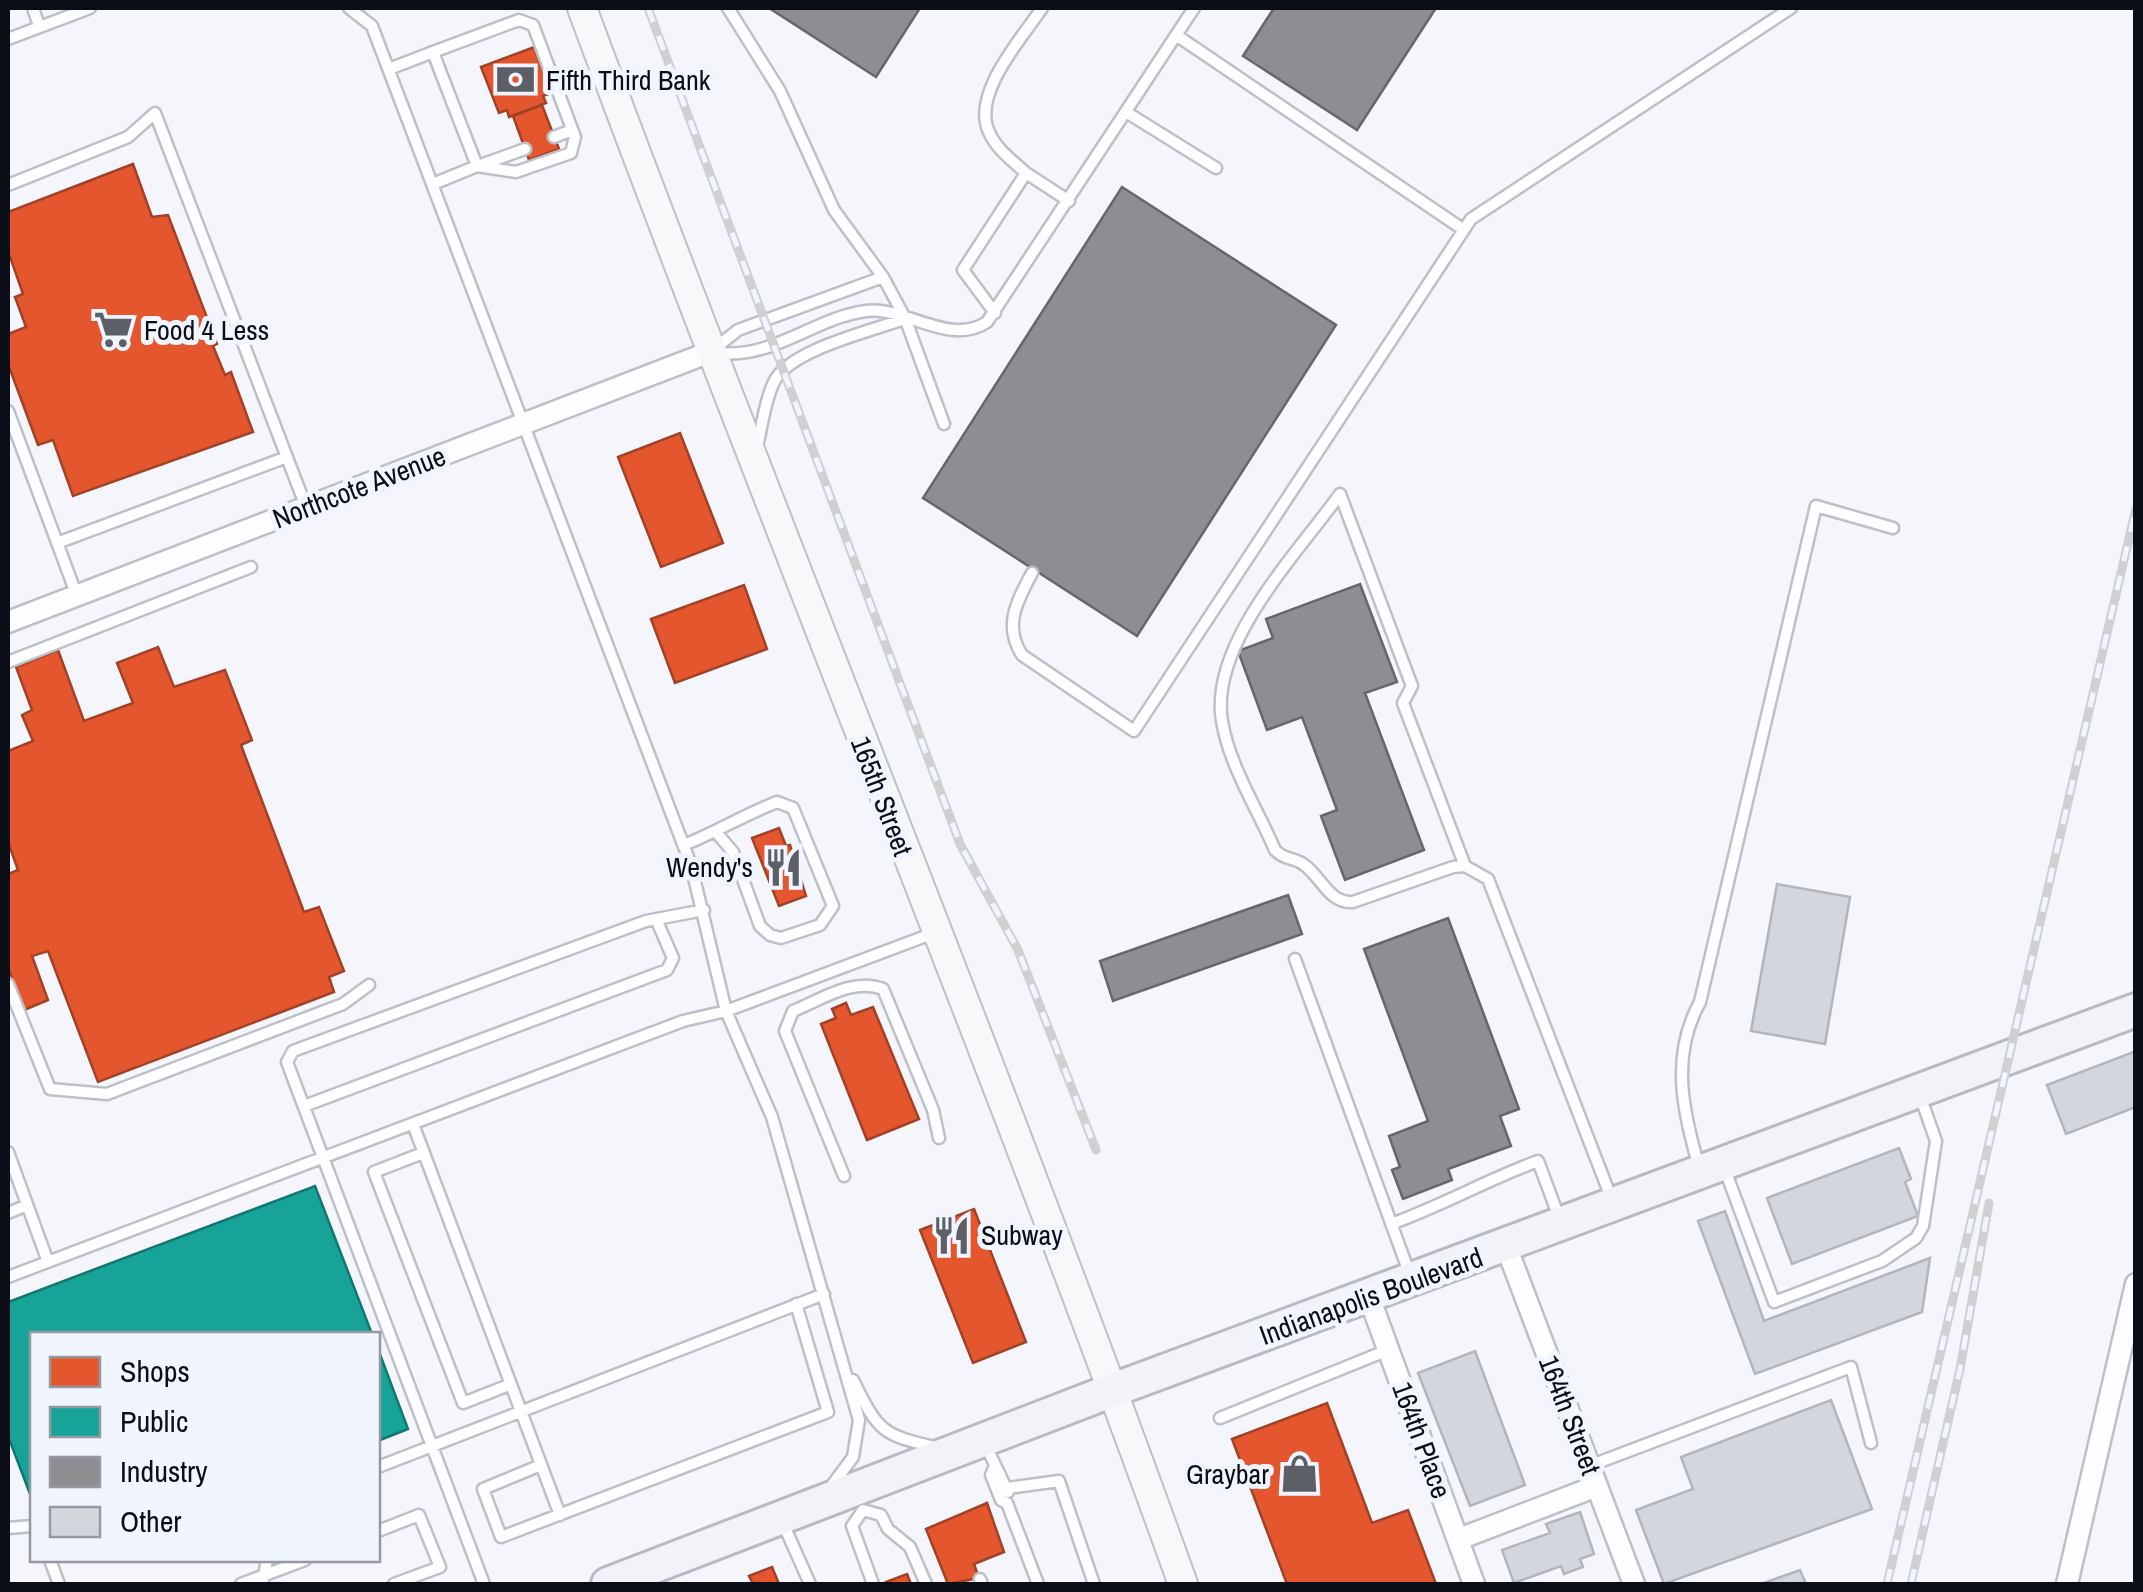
<svg xmlns="http://www.w3.org/2000/svg" width="2143" height="1592" font-family="'Archivo Narrow',sans-serif">
<rect width="100%" height="100%" fill="#f4f6fc"/>
<!-- shops -->
<path fill="#e4572e" stroke="#a34127" stroke-width="2.5" d="M534,47L551,93L543,96L546,103L509,117L507,110L499,113L481,67Z
M542,105L559,149L529,160L513,116Z
M133,164L152,217L168,215L217,344L213,346L225,375L231,372L253,432L73,496L53,440L38,445L8,364V334L26,327L15,297L23,294L8,251V212Z
M680,433L723,543L661,567L618,457Z
M744,585L767,649L675,683L651,619Z
M158,647L174,687L225,670L252,740L241,745L304,912L319,907L344,971L329,977L334,992L98,1082L48,951L32,956L48,1000L24,1010L8,968V874L18,870L8,842V751L33,741L22,715L32,710L16,667L58,650L84,721L133,703L117,663Z
M779,828L786,846L790,845L806,896L779,906L752,838Z
M846,1003L851,1015L873,1007L919,1119L867,1140L821,1024L836,1018L832,1009Z
M974,1209L1026,1342L973,1363L920,1230Z
M1327,1403L1372,1523L1408,1510L1436,1584H1287L1232,1439Z
M987,1503L1004,1552L974,1564L979,1578L948,1584L926,1529Z
M772,1567L779,1584H745L752,1582L749,1576Z
M907,1574L911,1584H887L886,1582Z"/>
<!-- public -->
<path fill="#17a398" stroke="#137671" stroke-width="2.5" d="M315,1186L372,1334H32L30,1494L8,1436V1302Z
M378,1349L408,1429L378,1441Z"/>
<!-- industry -->
<path fill="#8d8d92" stroke="#66676d" stroke-width="2.5" d="M769,8H920L876,77Z
M1274,8H1436L1357,130L1243,56Z
M1122,187L1336,325L1137,636L923,498Z
M1360,584L1397,682L1365,693L1424,850L1345,880L1321,816L1337,810L1302,717L1267,730L1238,651L1273,638L1266,619Z
M1288,895L1302,934L1113,1001L1100,961Z
M1448,918L1519,1109L1500,1116L1511,1146L1448,1169L1452,1180L1403,1199L1392,1170L1400,1167L1389,1136L1428,1121L1364,949Z"/>
<!-- building -->
<path fill="#d4d6de" stroke="#b2b5bc" stroke-width="2.5" d="M1777,884L1850,897L1825,1044L1751,1031Z
M2136,1051V1107L2066,1134L2047,1085Z
M1899,1148L1911,1179L1905,1182L1918,1216L1792,1264L1767,1198Z
M1725,1211L1764,1321L1930,1258L1922,1312L1755,1374L1698,1221Z
M1475,1351L1525,1485L1470,1506L1418,1373Z
M1831,1400L1872,1509L1664,1584L1636,1510L1693,1489L1681,1457Z
M1580,1512L1594,1554L1580,1559L1583,1567L1564,1574L1561,1566L1514,1583L1502,1550L1550,1533L1546,1524Z
M1800,1570L1806,1584H1761Z"/>
<g fill="none" stroke-linecap="round" stroke-linejoin="round">
<defs>
<path id="lane" d="M33,8L39,26
M349,8L372,26L691,865L726,1011L772,1117L859,1420L853,1457L830,1488
M728,8L780,91L834,210L883,277L905,318L944,424
M1176,35L1464,230
M8,39L90,8
M433,52L519,20L533,25L575,137L571,153L516,172L477,166
M389,69L433,52L439,68L477,166L433,184
M1126,112L1216,168
M554,137L572,130
M478,166L525,149
M1026,173C1013,161 996,149 989,132C971,94 1022,38 1042,8
M8,185L128,137L155,113L306,507
M995,313L963,270L1026,173L1069,201
M714,349L738,330L883,277
M717,353C775,359 813,318 866,311C906,306 949,347 987,322L1194,8
M8,411L77,596
M756,450C762,429 764,402 774,382C789,350 871,331 904,319
M57,543L287,457
M1032,573C1017,601 1003,626 1022,655L1134,731L1471,219L1791,8
M8,662L251,567
M684,845C716,832 744,815 777,802L793,808L833,906L820,925L781,938L770,935L760,926L733,852L716,832
M1465,866L1403,703L1412,686L1340,494C1297,554 1209,644 1222,721C1229,765 1258,810 1275,850C1284,860 1293,857 1303,864C1321,876 1329,904 1353,902L1453,867L1465,866L1488,879L1612,1200
M1295,959L1410,1275
M8,984L50,1089L107,1094L343,1004L369,985
M304,1106L667,970L673,958L656,919
M413,1124L560,1515
M8,1152L48,1262
M423,1153L374,1172L463,1403L509,1385
M1699,1167C1683,1112 1670,1056 1700,1002L1816,506L1893,528
M1725,1170L1774,1302L1882,1261L1916,1238L1923,1226L1936,1141L1919,1093
M844,1176L785,1031L793,1011C820,1000 854,977 883,989L933,1110L939,1138
M8,1213L27,1205
M1391,1224C1443,1205 1487,1180 1538,1161L1560,1220
M8,1277L683,1021L726,1011L934,933
M853,1380C879,1433 882,1435 939,1448
M1220,1418L1388,1350
M986,1446L1008,1492
M541,1465L483,1489L501,1537L828,1412L796,1304
M995,1466L991,1475L1001,1500L1007,1503L1038,1584
M1589,1466L1851,1367L1871,1443
M378,1467L824,1294
M1008,1488L1059,1481L1094,1584
M863,1510L881,1515L888,1529L910,1547L926,1584
M863,1510L852,1526L873,1584
M782,1521L810,1584
M8,1528L32,1526
M378,1531L419,1515L440,1567L394,1584
M50,1560L59,1584
M980,1579L982,1584
M241,1584L305,1560
M262,1584L267,1560
M484,1584L287,1062L293,1051L646,921L704,910"/>
<path id="street" d="M8,622L710,352
M1506,1246L1634,1584
M1369,1297L1474,1584
M1459,1539L1597,1486
M2067,1584L2136,1284"/>
<path id="secondary" d="M582,8C777,535 993,1055 1183,1584"/>
<path id="primary" d="M608,1584L1113,1390L2136,1010"/>
</defs>
<!-- lane casing -->
<use href="#lane" stroke="#bdc0c7" stroke-width="15"/>
<!-- street casing -->
<use href="#street" stroke="#bdc0c7" stroke-width="25"/>
<!-- secondary casing -->
<use href="#secondary" stroke="#bdc0c7" stroke-width="32"/>
<!-- primary casing -->
<use href="#primary" stroke="#b7bac3" stroke-width="38"/>
<!-- lane -->
<use href="#lane" stroke="#fdfeff" stroke-width="10"/>
<!-- street -->
<use href="#street" stroke="#fdfeff" stroke-width="20"/>
<!-- secondary -->
<use href="#secondary" stroke="#f7f8fa" stroke-width="28"/>
<!-- primary -->
<use href="#primary" stroke="#f1f3f8" stroke-width="32"/>
<defs>
<path id="rail" d="M648,8L960,844L1018,950L1096,1150
M1887,1584L2136,508
M1911,1584L1960,1369L1989,1203"/>
</defs>
<!-- rail casing -->
<use href="#rail" stroke="#cfd0d2" stroke-width="9"/>
<!-- rail -->
<use href="#rail" stroke="#f1f5ff" stroke-width="5" stroke-dasharray="15" stroke-linecap="butt"/>
</g>
<!-- icons -->
<defs>
<symbol id="bank-bare" viewBox="-9 -9 18 18"><path d="M-6-4H6V4H-6ZM0-2.3a2.3 2.3 0 1 0 0 4.6a2.3 2.3 0 1 0 0-4.6Z" fill="#5d5f66" stroke="#f1f5ff" stroke-width="2.5" paint-order="stroke"/></symbol>
<symbol id="supermarket-bare" viewBox="-9 -9 18 18"><path d="M-6-5.5h2.5l.6 2H6L4.5 2H-2.5L-4.4-4H-6ZM-1.5 3.2a1.3 1.3 0 1 0 .1 0ZM3 3.2a1.3 1.3 0 1 0 .1 0Z" fill="#5d5f66" stroke="#f1f5ff" stroke-width="2.5" paint-order="stroke"/></symbol>
<symbol id="restaurant-bare" viewBox="-9 -9 18 18"><path d="M-5-6h1v4h1v-4h1v4h1v-4h1v5L-1.5 .5V6h-2V.5L-5-1ZM5-6V6H3V1.5H1.5Q1.5-4 5-6Z" fill="#5d5f66" stroke="#f1f5ff" stroke-width="2.5" paint-order="stroke"/></symbol>
<symbol id="shop-bare" viewBox="-9 -9 18 18"><path d="M-5-2.5h2.3a2.7 3.5 0 0 1 5.4 0H5L5.5 6h-11ZM-1.5-2.5h3a1.5 2.3 0 0 0-3 0Z" fill="#5d5f66" stroke="#f1f5ff" stroke-width="2.5" paint-order="stroke"/></symbol>
</defs>
<g fill-rule="evenodd">
<use href="#bank-bare" x="488" y="52" width="55" height="55"/>
<use href="#supermarket-bare" x="86" y="302" width="55" height="55"/>
<use href="#restaurant-bare" x="756" y="840" width="55" height="55"/>
<use href="#restaurant-bare" x="924" y="1208" width="55" height="55"/>
<use href="#shop-bare" x="1272" y="1446" width="55" height="55"/>
</g>
<g text-anchor="middle" dominant-baseline="central" stroke-width="10" stroke-linejoin="round" paint-order="stroke">
<!-- poi labels -->
<g font-size="28" fill="#0b0e16" stroke="#f1f5ff" text-anchor="start">
<text x="546" y="80">Fifth Third Bank</text>
<text x="144" y="330">Food 4 Less</text>
<text x="753" y="867" text-anchor="end">Wendy's</text>
<text x="981" y="1235">Subway</text>
<text x="1269" y="1474" text-anchor="end">Graybar</text>
</g>
<!-- street labels -->
<g font-size="28" fill="#0b0e16" stroke="#f1f5ff">
<text transform="translate(359 487) rotate(-21)">Northcote Avenue</text>
<text transform="translate(882 796) rotate(69)">165th Street</text>
<text transform="translate(1371 1296) rotate(-20)">Indianapolis Boulevard</text>
<text transform="translate(1570 1415) rotate(69)">164th Street</text>
<text transform="translate(1422 1440) rotate(70)">164th Place</text>
</g>
</g>
<!-- border -->
<rect width="2143" height="1592" fill="none" stroke="#0b0e16" stroke-width="20"/>
<!-- legend -->
<rect x="30" y="1332" width="350" height="230" fill="#f1f5ff" stroke="#9599a2" stroke-width="2.5"/>
<rect x="50" y="1357" width="50" height="30" fill="#e4572e" stroke="#9599a2" stroke-width="2.5"/>
<text x="120" y="1382" font-size="30" fill="#0b0e16">Shops</text>
<rect x="50" y="1407" width="50" height="30" fill="#17a398" stroke="#9599a2" stroke-width="2.5"/>
<text x="120" y="1432" font-size="30" fill="#0b0e16">Public</text>
<rect x="50" y="1457" width="50" height="30" fill="#8d8d92" stroke="#9599a2" stroke-width="2.5"/>
<text x="120" y="1482" font-size="30" fill="#0b0e16">Industry</text>
<rect x="50" y="1507" width="50" height="30" fill="#d4d6de" stroke="#9599a2" stroke-width="2.5"/>
<text x="120" y="1532" font-size="30" fill="#0b0e16">Other</text>
</svg>
